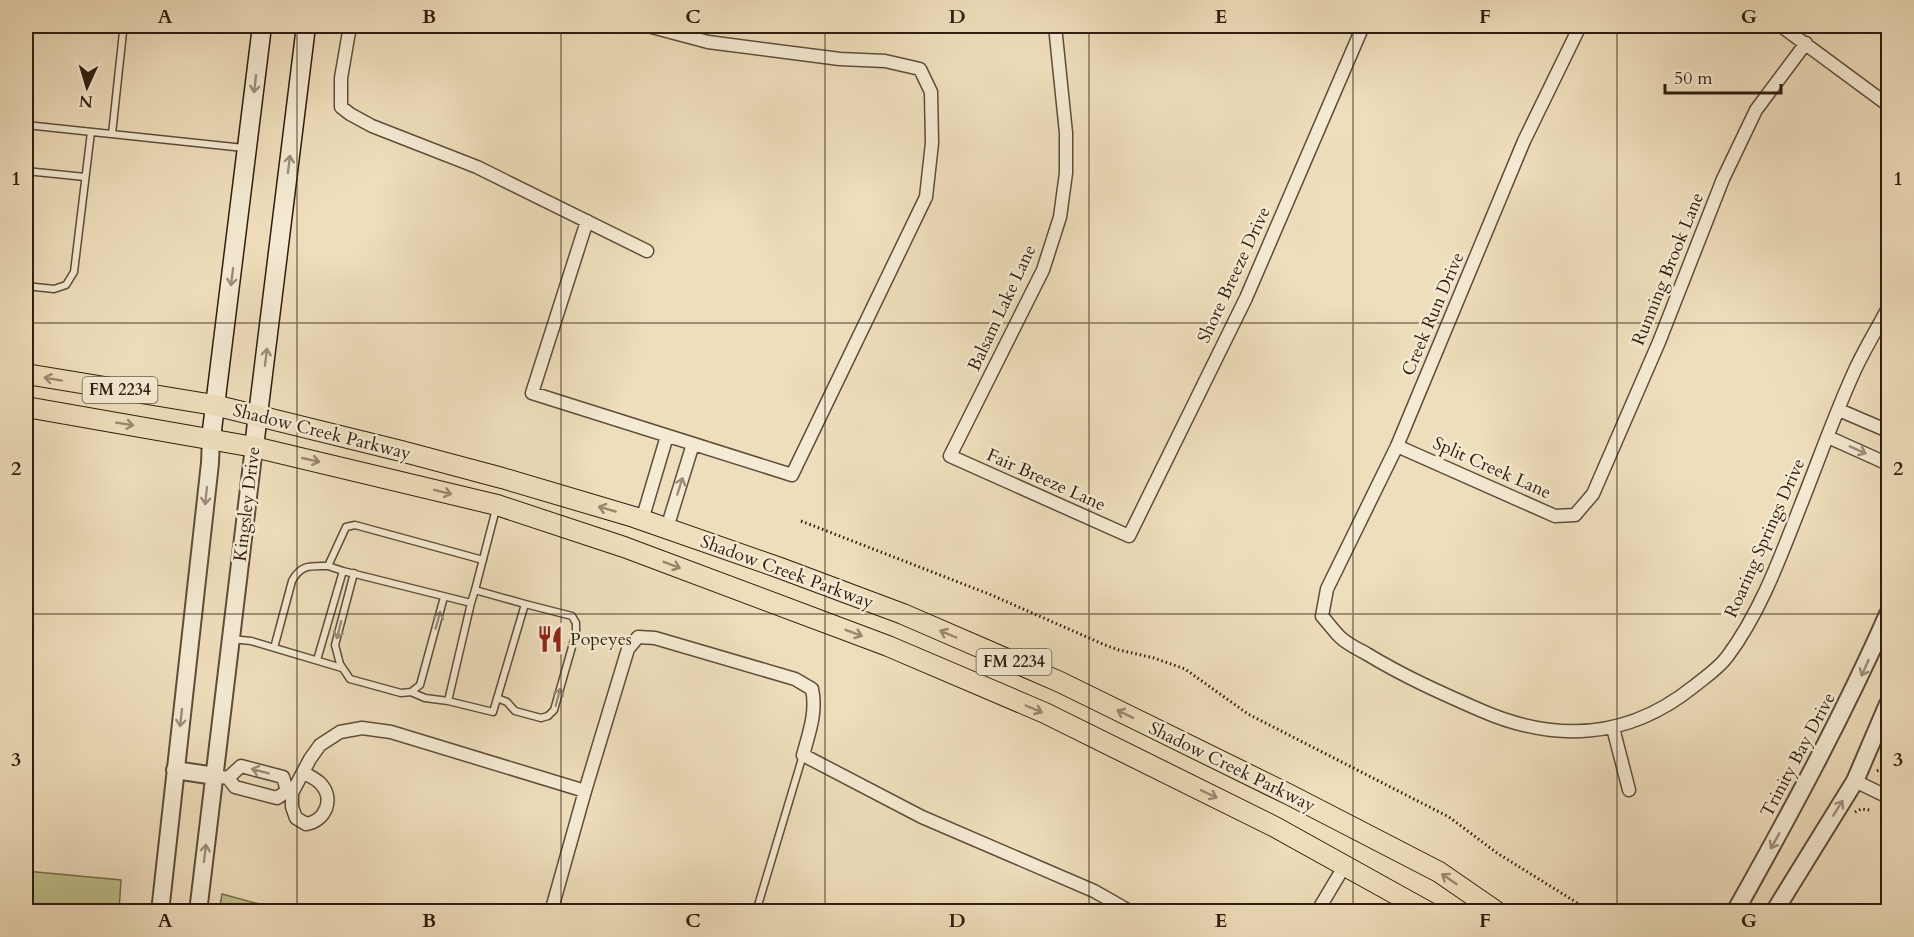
<svg xmlns="http://www.w3.org/2000/svg" width="1914" height="937" font-family="Cardo,serif">
<rect width="100%" height="100%" fill="#efdebc"/>
<filter id="stains"><feTurbulence type="fractalNoise" baseFrequency=".00333" numOctaves="4"/><feColorMatrix values="0 0 0 0 .2 0 0 0 0 .09 0 0 0 0 .02 0 0 0 .5 -.17"/></filter>
<radialGradient id="worn" r=".72"><stop offset=".6" stop-color="#630" stop-opacity="0"/><stop offset="1" stop-color="#630" stop-opacity=".3"/></radialGradient>
<!-- green -->
<path fill="#bec08d" stroke="#766e4e" stroke-width="1.5" d="M26,871L121,880L119,911H26Z
M222,894L285,911H219Z"/>
<g fill="none" stroke-linecap="round" stroke-linejoin="round">
<defs>
<path id="service" d="M26,125L244,148
M112,134L123,32
M26,171L85,177
M26,286L54,289L66,285L74,272L91,132
M343,571L328,566L346,527L355,525L483,560
M354,573L335,645L340,664L350,679L401,693L411,692L420,685L444,597
M231,639L251,641L342,668
M274,648L292,581C301,564 311,566 328,566
M317,660L343,571L471,603L475,590
M411,692L425,698L448,701L493,712L525,604L475,590L496,509
M497,698L507,702L515,711L541,718L548,716L554,710L576,633V623L572,616L525,604
M448,701L471,603
M388,909L395,912
M756,912L803,755"/>
<path id="minor" d="M350,26L341,78V107L350,114L372,126L477,167L647,251
M1055,26L1066,133V173L1060,217L1043,270L950,456L1129,536L1246,298L1363,26
M1580,26L1524,141L1397,446L1327,589L1322,616C1328,623 1334,631 1340,637C1347,644 1358,649 1367,654C1403,676 1441,693 1480,710C1555,743 1628,739 1693,687C1704,678 1718,669 1727,657C1760,613 1780,558 1800,507C1818,462 1834,416 1854,372C1864,350 1877,329 1888,308
M1781,26L1888,105
M587,221L532,393L792,475L926,197L932,143L931,92L920,69L885,61L840,59L708,42L648,26
M1839,410L1888,431
M1828,437L1888,464
M1397,446L1555,516L1575,515L1593,494L1659,342L1723,179L1756,110L1806,43
M642,520L667,436
M667,528L693,444
M1613,728L1629,790
M303,772C309,776 316,779 320,783C335,798 326,821 306,824L296,818L292,807V793L310,759L320,745L340,732L362,728L391,732L585,791L551,912
M215,776L228,778L235,787L277,798L287,791
M228,778L241,766L283,777L287,791
M1855,781L1888,797
M585,791L628,649L638,637L655,638L795,679L812,689C817,712 809,733 803,755L922,817L1094,891L1131,912
M1317,912L1345,865"/>
<path id="tertiary" d="M175,770L215,776
M160,912L210,463L211,438
M198,912L254,447
M1735,912C1790,814 1843,716 1888,614
M1774,912L1855,781L1888,704"/>
<path id="secondary" d="M211,438L262,26
M254,447L306,26"/>
<path id="primary" d="M26,374L214,405L401,451L502,478L634,517L780,568L903,614L1060,682L1290,795L1439,872L1497,912
M26,407L254,447L497,505L624,547L888,646L1045,713L1275,827L1428,912"/>
</defs>
<!-- service casing -->
<use href="#service" stroke="#5f4d3a" stroke-width="9"/>
<!-- minor casing -->
<use href="#minor" stroke="#5f4d3a" stroke-width="15"/>
<!-- tertiary casing -->
<use href="#tertiary" stroke="#5f4d3a" stroke-width="20"/>
<!-- secondary casing -->
<use href="#secondary" stroke="#2f1d0f" stroke-width="21"/>
<!-- primary casing -->
<use href="#primary" stroke="#2f1d0f" stroke-width="22"/>
<!-- path -->
<path stroke="#2f1d0f" stroke-width="3" stroke-dasharray="1.5 3" stroke-linecap="butt" d="M801,521L989,594L1105,645L1119,650L1154,658L1185,669L1248,714L1449,817L1497,853L1592,912
M1883,758L1886,773
M1877,771L1884,768
M1855,812L1861,809L1870,810"/>
<!-- service -->
<use href="#service" stroke="#f5ead3" stroke-width="6"/>
<!-- minor -->
<use href="#minor" stroke="#f5ead3" stroke-width="12"/>
<!-- tertiary -->
<use href="#tertiary" stroke="#f5ead3" stroke-width="16"/>
<!-- secondary -->
<use href="#secondary" stroke="#f5ead3" stroke-width="18"/>
<!-- primary -->
<use href="#primary" stroke="#efdebc" stroke-width="20"/>
</g>
<!-- one-way arrows -->
<defs><path id="oneway-shaft" d="M-6 0H5M1.5-3L5.5 0L1.5 3" fill="none" stroke-width="1.6" stroke-linecap="round" stroke-linejoin="round" transform="scale(1.5)"/></defs>
<g stroke="#9c8e7b">
<use href="#oneway-shaft" transform="translate(255 84) rotate(97)"/>
<use href="#oneway-shaft" transform="translate(289 164) rotate(-83)"/>
<use href="#oneway-shaft" transform="translate(232 277) rotate(97)"/>
<use href="#oneway-shaft" transform="translate(266 357) rotate(-83)"/>
<use href="#oneway-shaft" transform="translate(1858 450) rotate(24)"/>
<use href="#oneway-shaft" transform="translate(680 486) rotate(-72)"/>
<use href="#oneway-shaft" transform="translate(206 496) rotate(96)"/>
<use href="#oneway-shaft" transform="translate(438 620) rotate(-74)"/>
<use href="#oneway-shaft" transform="translate(339 630) rotate(104)"/>
<use href="#oneway-shaft" transform="translate(1865 668) rotate(114)"/>
<use href="#oneway-shaft" transform="translate(558 697) rotate(-75)"/>
<use href="#oneway-shaft" transform="translate(181 718) rotate(96)"/>
<use href="#oneway-shaft" transform="translate(260 771) rotate(-165)"/>
<use href="#oneway-shaft" transform="translate(1838 808) rotate(-58)"/>
<use href="#oneway-shaft" transform="translate(1775 841) rotate(119)"/>
<use href="#oneway-shaft" transform="translate(205 853) rotate(-83)"/>
</g>
<g stroke="#99876e">
<use href="#oneway-shaft" transform="translate(53 379) rotate(-170)"/>
<use href="#oneway-shaft" transform="translate(125 424) rotate(9)"/>
<use href="#oneway-shaft" transform="translate(311 460) rotate(13)"/>
<use href="#oneway-shaft" transform="translate(443 492) rotate(14)"/>
<use href="#oneway-shaft" transform="translate(607 509) rotate(-164)"/>
<use href="#oneway-shaft" transform="translate(672 565) rotate(21)"/>
<use href="#oneway-shaft" transform="translate(854 633) rotate(21)"/>
<use href="#oneway-shaft" transform="translate(948 634) rotate(-157)"/>
<use href="#oneway-shaft" transform="translate(1034 709) rotate(23)"/>
<use href="#oneway-shaft" transform="translate(1125 714) rotate(-154)"/>
<use href="#oneway-shaft" transform="translate(1209 794) rotate(26)"/>
<use href="#oneway-shaft" transform="translate(1449 879) rotate(-146)"/>
</g>
<!-- grid -->
<path fill="none" stroke="#2f1d0f" stroke-width="1.5" stroke-opacity="0.55" d="M297,26V912M561,26V912M825,26V912M1089,26V912M1353,26V912M1617,26V912M26,323H1888M26,614H1888"/>
<!-- icons -->
<defs>
<symbol id="restaurant-bare" viewBox="-9 -9 18 18"><path d="M-5-6h1v4h1v-4h1v4h1v-4h1v5L-1.5 .5V6h-2V.5L-5-1ZM5-6V6H3V1.5H1.5Q1.5-4 5-6Z" fill="#8f2418" stroke="#f5ead3" stroke-width="2.5" paint-order="stroke"/></symbol>
</defs>
<g fill-rule="evenodd">
<use href="#restaurant-bare" x="531" y="620" width="38" height="38"/>
</g>
<g text-anchor="middle" dominant-baseline="central" stroke-width="5" stroke-linejoin="round" paint-order="stroke">
<!-- shield labels -->
<g fill="#f5ead3" stroke="#6a5a4a" stroke-width="1.5">
<rect x="82.5" y="377" width="75" height="26" rx="4.5"/>
<rect x="976.5" y="649" width="75" height="26" rx="4.5"/>
</g>
<g font-size="16" font-weight="bold" fill="#2f1d0f">
<text x="120" y="390">FM 2234</text>
<text x="1014" y="662">FM 2234</text>
</g>
<!-- street labels -->
<g font-size="18" fill="#2f1d0f" stroke="#f5ead3">
<text transform="translate(1668 269) rotate(-68)">Running Brook Lane</text>
<text transform="translate(1234 275) rotate(-65)">Shore Breeze Drive</text>
<text transform="translate(1002 308) rotate(-65)">Balsam Lake Lane</text>
<text transform="translate(1433 314) rotate(-67)">Creek Run Drive</text>
<text transform="translate(322 432) rotate(14)">Shadow Creek Parkway</text>
<text transform="translate(1492 468) rotate(24)">Split Creek Lane</text>
<text transform="translate(1046 480) rotate(24)">Fair Breeze Lane</text>
<text transform="translate(247 504) rotate(-83)">Kingsley Drive</text>
<text transform="translate(1765 538) rotate(-66)">Roaring Springs Drive</text>
<text transform="translate(787 572) rotate(20)">Shadow Creek Parkway</text>
<text transform="translate(1798 755) rotate(-62)">Trinity Bay Drive</text>
<text transform="translate(1232 767) rotate(26)">Shadow Creek Parkway</text>
</g>
<!-- poi labels -->
<g font-size="18" fill="#2f1d0f" stroke="#f5ead3" text-anchor="start">
<text x="570" y="639">Popeyes</text>
</g>
</g>
<!-- margin -->
<rect width="1914" height="937" fill="none" stroke="#efdebc" stroke-width="66"/>
<!-- north arrow -->
<g transform="translate(87 87) rotate(184)" stroke="#f5ead3" stroke-width="4.5" paint-order="stroke">
<path d="M0-4.5L10 22L0 15L-10 22Z" fill="#2f1d0f"/>
<text y="-9" font-size="16" font-weight="bold" text-anchor="middle" fill="#2f1d0f">N</text>
</g>
<!-- scale -->
<path d="M1665 84v9h116v-9" fill="none" stroke="#2f1d0f" stroke-width="3"/>
<text x="1674" y="84" font-size="18" fill="#2f1d0f" stroke="#f5ead3" stroke-width="4.5" paint-order="stroke">50 m</text>
<rect x="33" y="33" width="1848" height="871" fill="none" stroke="#2f1d0f" stroke-width="2"/>
<g font-size="20" text-anchor="middle" font-weight="bold" fill="#2f1d0f">
<text x="165" y="23">A</text>
<text x="429" y="23">B</text>
<text x="693" y="23">C</text>
<text x="957" y="23">D</text>
<text x="1221" y="23">E</text>
<text x="1485" y="23">F</text>
<text x="1749" y="23">G</text>
<text x="16" y="185">1</text>
<text x="1898" y="185">1</text>
<text x="16" y="475">2</text>
<text x="1898" y="475">2</text>
<text x="16" y="766">3</text>
<text x="1898" y="766">3</text>
<text x="165" y="927">A</text>
<text x="429" y="927">B</text>
<text x="693" y="927">C</text>
<text x="957" y="927">D</text>
<text x="1221" y="927">E</text>
<text x="1485" y="927">F</text>
<text x="1749" y="927">G</text>
</g>
<rect width="100%" height="100%" filter="url(#stains)"/>
<rect width="100%" height="100%" fill="url(#worn)"/>
</svg>
